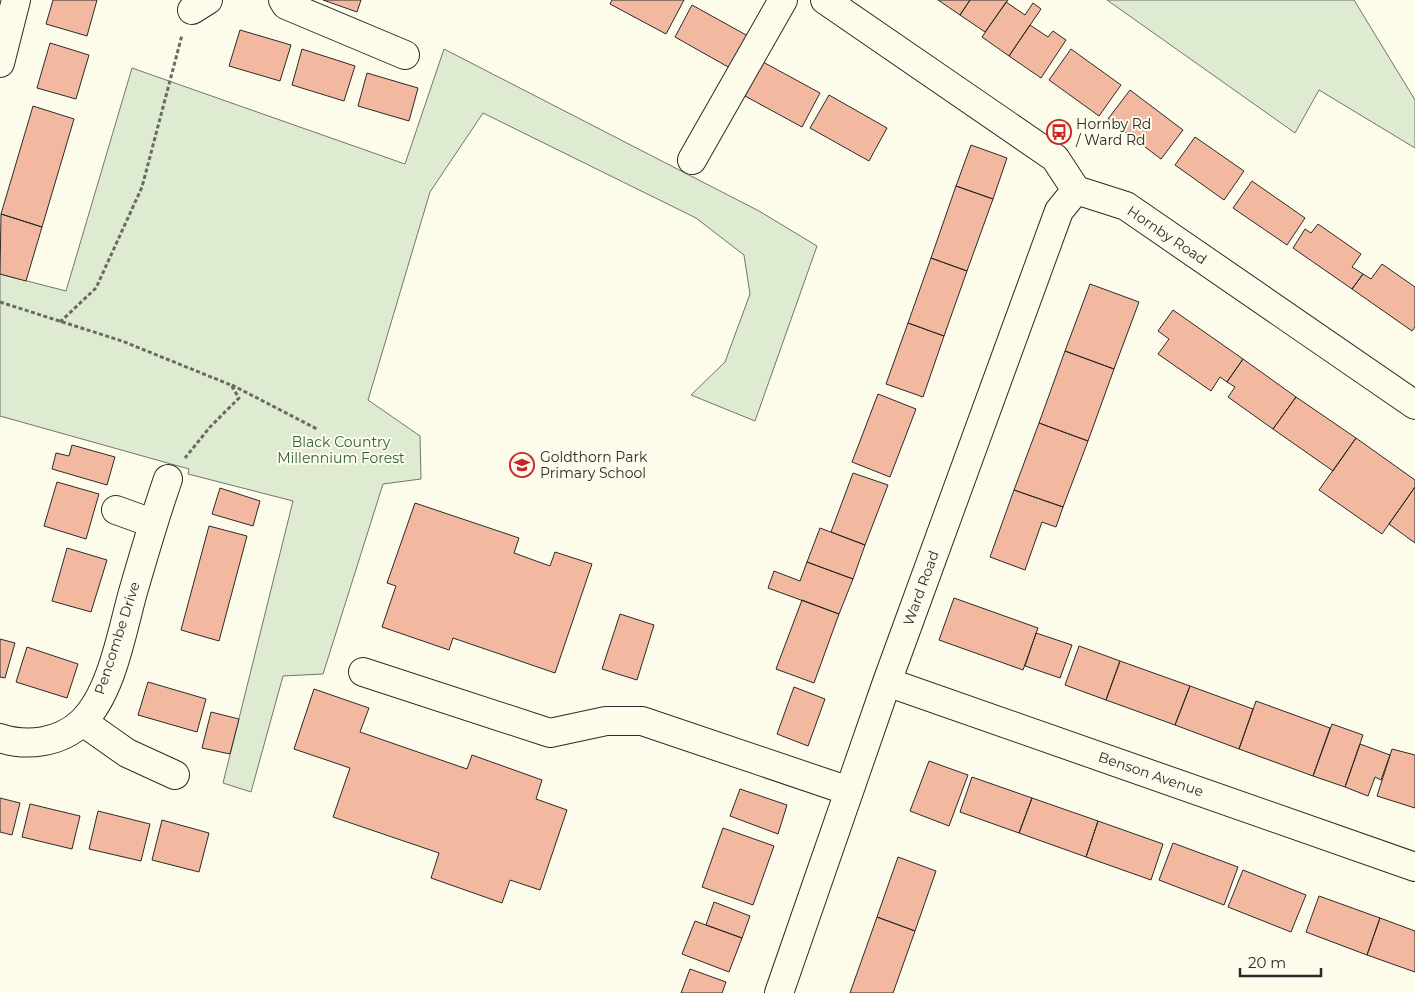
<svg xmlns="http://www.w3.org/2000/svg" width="1415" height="993" font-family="Montserrat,sans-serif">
<rect width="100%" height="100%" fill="#fdfbea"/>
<!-- green -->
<path fill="#deebd1" stroke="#74746e" d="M1107,0H1354L1415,100V148L1319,90L1295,133Z
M444,49L759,211L817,246L755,421L691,395L725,362L750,294L744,255L696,218L483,113L430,192L368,400L420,436L421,479L383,484L323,674L283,676L251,792L223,783L293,501L188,474L189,469L0,416V274L66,291L132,68L405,164Z"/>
<!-- building -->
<path fill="#f2b8a0" stroke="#2b2b2b" d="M53,0H97L87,36L46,24Z
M323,0H361L357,12Z
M612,0H684L666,34L610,4Z
M938,0H970L960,15Z
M970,0H1008L985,32L960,15Z
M1006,2L1025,15L1033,3L1041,9L1009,56L982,37Z
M692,5L748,36L730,68L675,37Z
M1030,25L1048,37L1053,31L1066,40L1041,78L1009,56Z
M240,30L291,45L280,81L229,66Z
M50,43L89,55L76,99L37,88Z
M302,49L355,66L344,101L292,85Z
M1071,49L1121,85L1099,116L1049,80Z
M763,62L820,93L802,127L745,96Z
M367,73L418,88L409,121L358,106Z
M1130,90L1183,130L1161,159L1108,119Z
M829,95L887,128L869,161L810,128Z
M33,106L74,119L42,227L1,214Z
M1195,137L1244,171L1224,200L1175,165Z
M971,145L1007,158L993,199L956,186Z
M1252,181L1305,218L1287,245L1233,208Z
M956,186L993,199L967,271L931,258Z
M1,214L42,227L26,281L0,274Z
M1318,224L1361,254L1352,267L1363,274L1352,289L1293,248L1305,229L1311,233Z
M931,258L967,271L944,336L908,323Z
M1382,264L1415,287V327L1412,331L1352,289L1363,274L1371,279Z
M1090,284L1139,302L1114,369L1065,351Z
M1173,310L1243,359L1227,382L1220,377L1211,391L1158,354L1169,339L1158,331Z
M908,323L944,336L923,397L886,384Z
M1065,351L1114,369L1088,441L1039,423Z
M1243,359L1296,397L1273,429L1228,397L1235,387L1227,382Z
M878,394L916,409L890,477L852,462Z
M1296,397L1356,438L1333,471L1273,429Z
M1039,423L1088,441L1063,507L1014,490Z
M1356,438L1415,480V487L1382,534L1319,490Z
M72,445L115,457L107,485L52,469L56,453L69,456Z
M853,473L888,485L865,545L831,532Z
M57,482L99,494L86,539L44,526Z
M1415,487V543L1389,524Z
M220,488L260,501L253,526L212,514Z
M1014,490L1063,507L1056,527L1042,522L1025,570L990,557Z
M415,503L519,538L514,553L550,566L555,552L592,564L555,673L453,638L449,650L382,627L396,586L387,583Z
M209,526L247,536L219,641L181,630Z
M820,528L865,545L853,579L807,562Z
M67,548L107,560L91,612L52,601Z
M807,562L853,579L839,614L768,588L774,571L800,581Z
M954,598L1038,628L1023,670L939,640Z
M802,600L839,614L814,683L776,669Z
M620,614L654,625L637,680L602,669Z
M1036,633L1072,645L1060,678L1025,666Z
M0,639L15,643L5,678L0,677Z
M1079,646L1120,661L1106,700L1065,685Z
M27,647L78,664L67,698L16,682Z
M1120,661L1190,686L1175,725L1106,700Z
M148,682L206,699L197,732L138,715Z
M1190,686L1253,709L1239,749L1175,725Z
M794,687L825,699L808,746L777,734Z
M314,689L369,708L360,732L467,769L472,755L542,780L536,799L567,810L540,890L510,880L502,903L431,878L439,853L333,817L350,768L294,749Z
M1256,701L1330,728L1313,776L1239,749Z
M211,712L239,719L230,754L202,748Z
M1332,724L1363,735L1345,787L1313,776Z
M1360,744L1390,755L1381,780L1375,777L1368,796L1345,787Z
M1392,749L1415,755V808L1377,796Z
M929,761L968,775L949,826L910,811Z
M972,777L1032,798L1019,833L960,812Z
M740,789L787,805L778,834L730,816Z
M0,798L20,803L12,835L0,832Z
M1032,798L1098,821L1086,857L1019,833Z
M30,804L80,816L72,849L22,837Z
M98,811L150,824L141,861L89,849Z
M162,820L209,833L199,872L152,860Z
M1098,821L1163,844L1151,880L1086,857Z
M723,828L774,846L753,905L702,887Z
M1173,843L1238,867L1224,905L1159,880Z
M898,857L936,871L915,931L877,917Z
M1243,870L1306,895L1291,932L1228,907Z
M1319,896L1380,918L1367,955L1306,932Z
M714,902L750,916L742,938L706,925Z
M877,917L915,931L893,993H850Z
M1380,918L1415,931V972L1367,955Z
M695,921L742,938L729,972L682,954Z
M690,969L726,982L722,993H681Z"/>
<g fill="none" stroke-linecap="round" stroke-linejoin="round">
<defs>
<path id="minor" d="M283,0L286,5L405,55
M825,0L1055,158L1076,190L1126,206L1415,405
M192,10L208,0
M0,63L16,0
M692,160L783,0
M116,510L152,523
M363,672L550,733L606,721H642L849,791
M887,682L1415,867
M83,722L127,753L175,775
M0,738C27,747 60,743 82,722C112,693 122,631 133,592C144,554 155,516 168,479
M779,993L887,682L1059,211L1076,190"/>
</defs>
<!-- minor casing -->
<use href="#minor" stroke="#2b2b2b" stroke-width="30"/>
<!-- path -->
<path stroke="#6a6964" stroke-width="3" stroke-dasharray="4 2.5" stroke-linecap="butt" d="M0,302L122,341L231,385L239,398L210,427L185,458
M60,322L96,288L142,187L182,35
M232,385L317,429"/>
<!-- minor -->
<use href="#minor" stroke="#fdfbea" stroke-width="28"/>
</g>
<!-- icons -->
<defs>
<symbol id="bus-ring" viewBox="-11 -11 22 22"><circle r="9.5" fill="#fdfbea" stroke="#c62828" stroke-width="1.5"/><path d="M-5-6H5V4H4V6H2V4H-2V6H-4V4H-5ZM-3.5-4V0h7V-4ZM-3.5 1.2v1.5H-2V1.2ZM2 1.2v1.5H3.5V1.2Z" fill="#c62828"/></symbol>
<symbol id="school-ring" viewBox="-11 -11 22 22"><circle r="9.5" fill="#fdfbea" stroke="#c62828" stroke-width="1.5"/><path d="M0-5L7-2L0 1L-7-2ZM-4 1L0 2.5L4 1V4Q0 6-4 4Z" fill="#c62828"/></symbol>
</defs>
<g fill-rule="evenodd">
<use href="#bus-ring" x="1045" y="118" width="28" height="28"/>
<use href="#school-ring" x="508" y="451" width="28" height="28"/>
</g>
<g text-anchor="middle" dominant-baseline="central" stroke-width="4" stroke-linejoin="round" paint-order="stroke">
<!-- poi labels -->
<g font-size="14" fill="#2b2b2b" stroke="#fdfbea" text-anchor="start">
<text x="1076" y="124">Hornby Rd<tspan x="1076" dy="16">/ Ward Rd</tspan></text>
<text x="540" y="457">Goldthorn Park<tspan x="540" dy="16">Primary School</tspan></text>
</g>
<!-- street labels -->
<g font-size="14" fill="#2b2b2b" stroke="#fdfbea">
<text transform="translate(1167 235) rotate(34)">Hornby Road</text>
<text transform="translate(921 588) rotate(-70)">Ward Road</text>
<text transform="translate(117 638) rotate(-72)">Pencombe Drive</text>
<text transform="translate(1151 774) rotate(19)">Benson Avenue</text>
</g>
<!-- park labels -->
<g font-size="14" fill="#34623c" stroke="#fdfbea">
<text x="341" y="442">Black Country<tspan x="341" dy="16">Millennium Forest</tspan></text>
</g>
</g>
<!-- scale -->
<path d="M1240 968v8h81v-8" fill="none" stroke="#2b2b2b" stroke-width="2.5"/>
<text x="1248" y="968" font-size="15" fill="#2b2b2b" stroke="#fdfbea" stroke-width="4" paint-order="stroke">20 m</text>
</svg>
